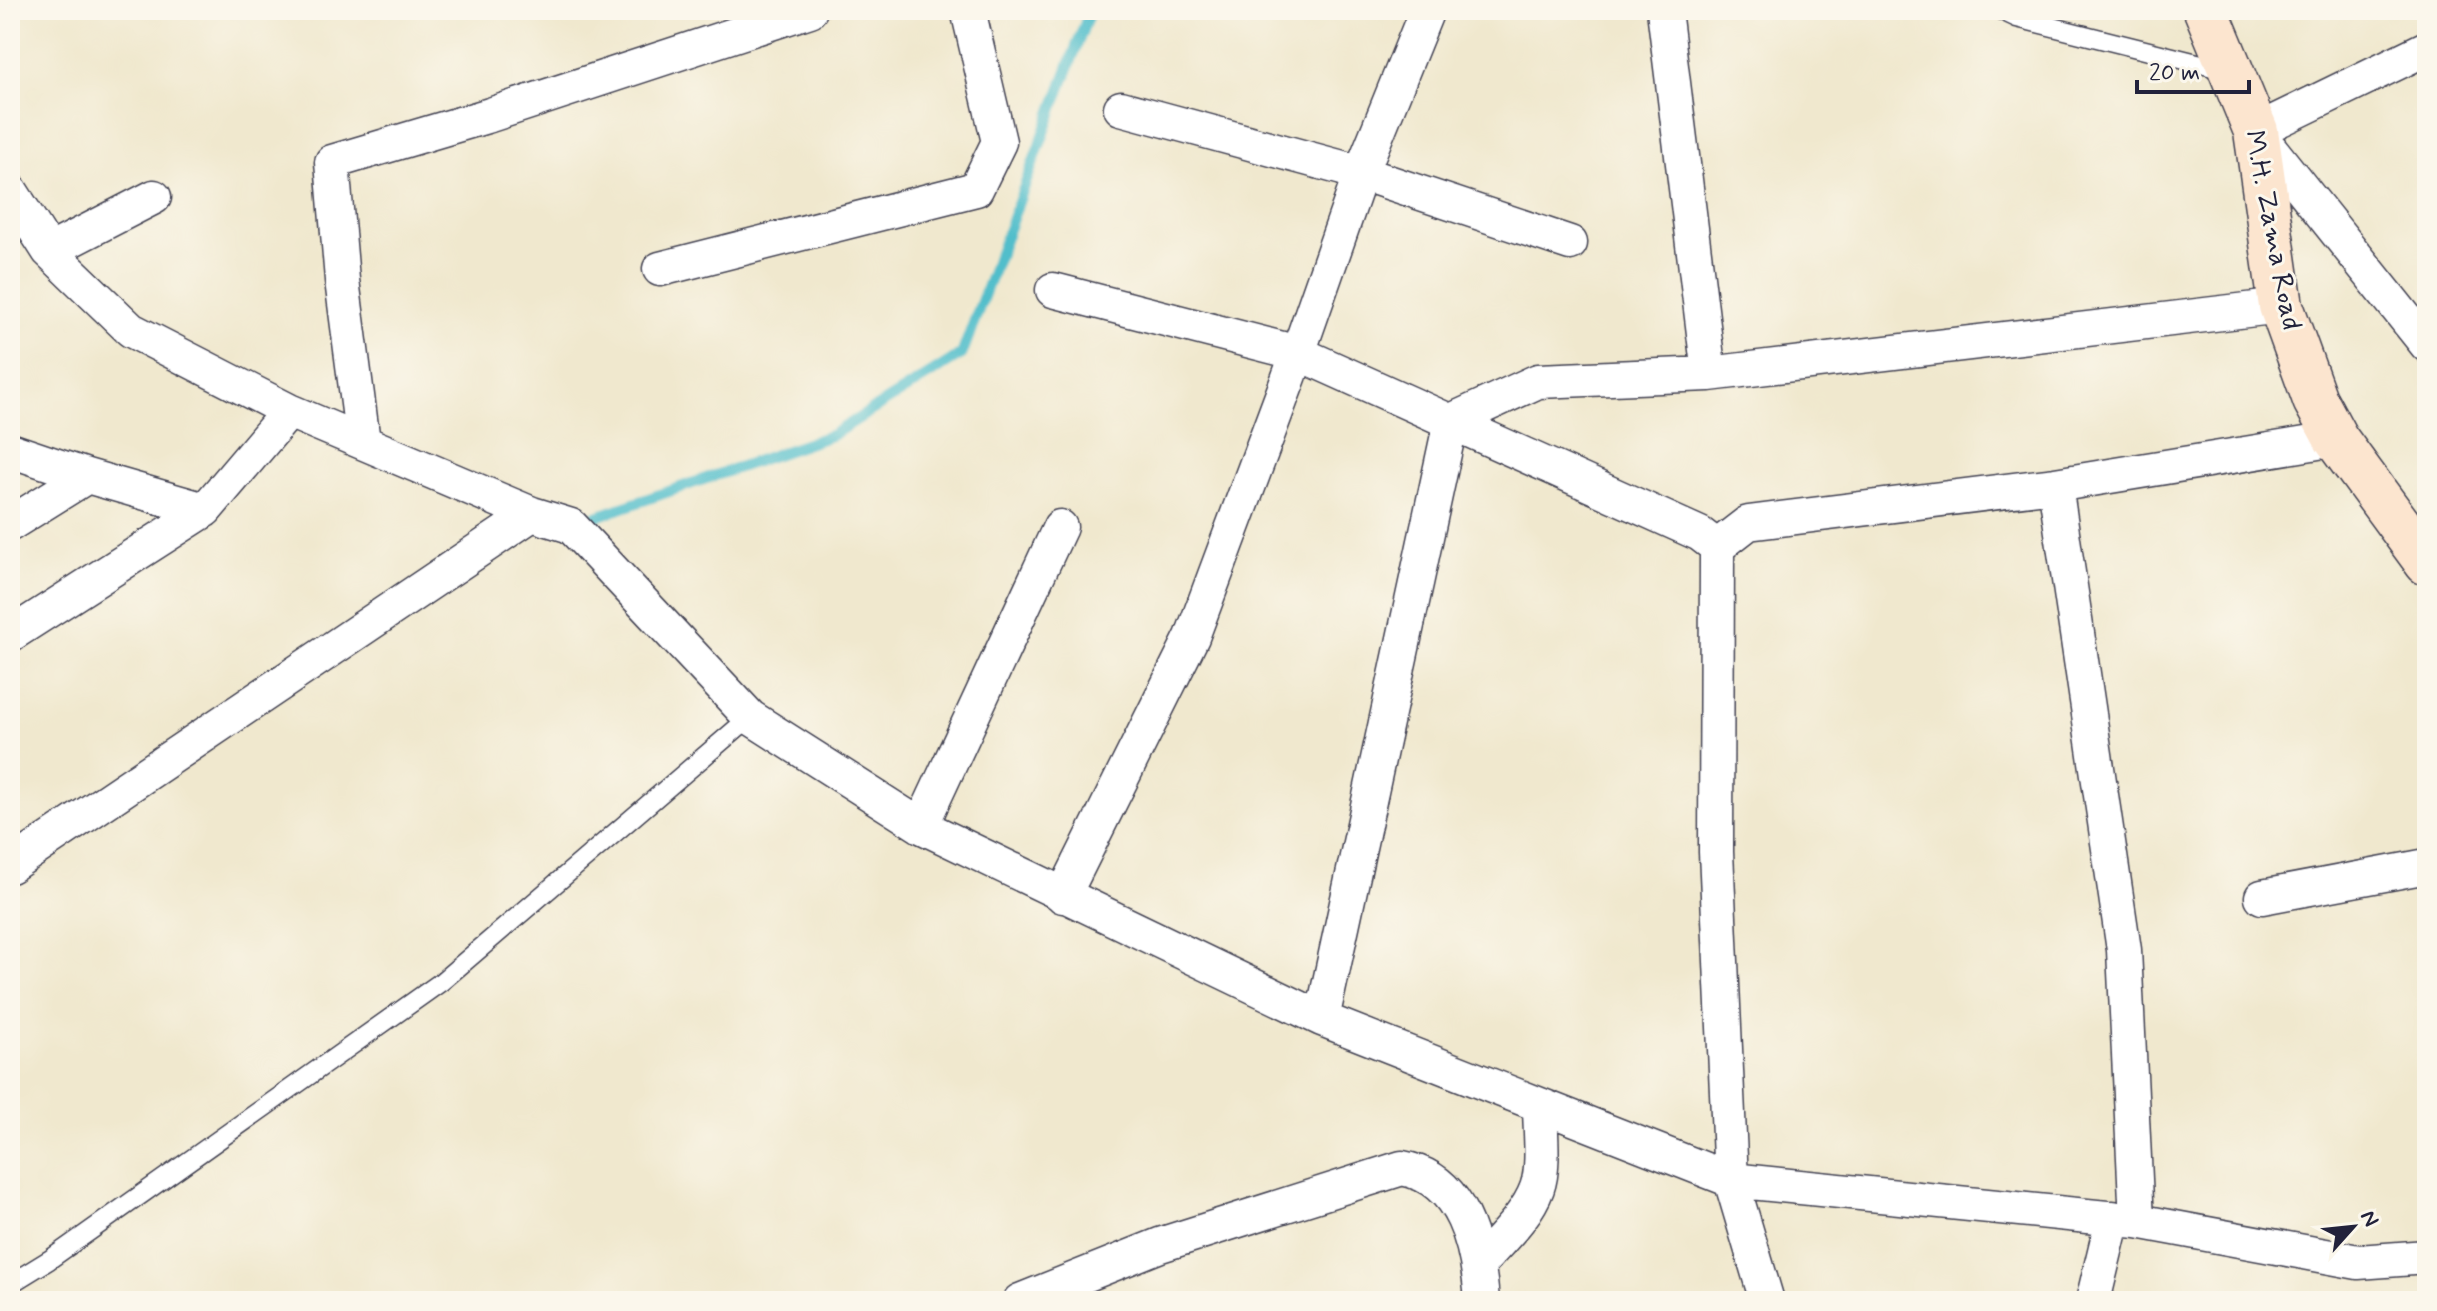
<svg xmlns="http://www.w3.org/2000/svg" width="2437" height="1311" font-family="Mynerve,sans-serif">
<rect width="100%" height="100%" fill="#fbf7ec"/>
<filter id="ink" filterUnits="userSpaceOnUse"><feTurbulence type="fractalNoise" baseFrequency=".0125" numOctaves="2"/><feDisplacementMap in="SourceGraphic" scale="16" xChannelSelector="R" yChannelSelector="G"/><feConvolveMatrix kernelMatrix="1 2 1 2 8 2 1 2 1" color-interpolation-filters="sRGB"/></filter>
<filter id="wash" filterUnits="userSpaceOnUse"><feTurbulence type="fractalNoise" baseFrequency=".006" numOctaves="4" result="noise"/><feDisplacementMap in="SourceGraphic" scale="32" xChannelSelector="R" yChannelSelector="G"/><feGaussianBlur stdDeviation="1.8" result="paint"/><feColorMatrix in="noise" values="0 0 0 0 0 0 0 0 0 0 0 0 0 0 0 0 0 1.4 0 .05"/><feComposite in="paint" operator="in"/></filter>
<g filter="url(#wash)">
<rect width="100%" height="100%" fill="#f0e8ce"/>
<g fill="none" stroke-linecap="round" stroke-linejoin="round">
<!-- stream -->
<path stroke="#51becb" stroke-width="11" d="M575,524L832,435L962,354L1090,10"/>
</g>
</g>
<g filter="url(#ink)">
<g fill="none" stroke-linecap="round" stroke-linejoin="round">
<defs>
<path id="service" d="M2000,10L2017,18L2229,71
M10,1284L49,1260L441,982L750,717"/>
<path id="minor" d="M1664,10L1709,374L2281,306
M2427,48L2256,131L2427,345
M1121,108L1361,173L1570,243
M10,190L49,251L131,330L289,411L532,514L571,526L750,717L921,826L1322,1019L1540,1105L1731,1180L2137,1221L2358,1262L2427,1257
M49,251L154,197
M660,269L976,189L999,142L968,10
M1053,290L1298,353L1700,534L1717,547L1716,852L1731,1180L1767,1301
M363,442L342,280L332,162L490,115L810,10
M10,450L87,476
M2055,485L2124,950L2137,1221
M10,524L87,476L205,510L289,411
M1717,547L1748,523L2055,485L2336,439
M10,635L205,510
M921,826L1060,527
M10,866L532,514
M1063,896L1192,637L1298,353L1361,173L1427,10
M2262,897L2427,866
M1322,1019L1451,421L1538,381L1709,374
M1479,1264C1499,1241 1527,1216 1537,1188C1545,1166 1540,1129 1540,1105
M1020,1301L1160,1245L1402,1168C1464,1179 1478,1248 1482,1301
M2093,1301L2113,1218"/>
<path id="secondary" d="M2206,10L2256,131L2281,306L2315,400L2336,439L2427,563"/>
</defs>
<!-- service casing -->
<use href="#service" stroke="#414051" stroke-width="21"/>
<!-- minor casing -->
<use href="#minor" stroke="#414051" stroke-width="37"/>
<!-- secondary casing -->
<use href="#secondary" stroke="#414051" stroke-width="47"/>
<!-- service -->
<use href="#service" stroke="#fff" stroke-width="18"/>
<!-- minor -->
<use href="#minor" stroke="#fff" stroke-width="34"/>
<!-- secondary -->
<use href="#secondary" stroke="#fce5cf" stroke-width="44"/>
</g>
</g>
<g text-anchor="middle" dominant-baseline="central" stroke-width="6" stroke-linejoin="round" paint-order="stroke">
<!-- street labels -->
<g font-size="28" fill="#22223b" stroke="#fbf7ec">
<text transform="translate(2272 230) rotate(79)">M.H. Zama Road</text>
</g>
</g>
<!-- margin -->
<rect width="2437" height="1311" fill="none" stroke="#fbf7ec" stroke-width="40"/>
<!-- north arrow -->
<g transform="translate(2353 1227) rotate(63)" stroke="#fbf7ec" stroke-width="6" paint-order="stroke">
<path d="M0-6L14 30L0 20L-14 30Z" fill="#22223b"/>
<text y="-12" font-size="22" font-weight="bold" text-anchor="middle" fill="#22223b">N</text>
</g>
<!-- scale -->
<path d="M2137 80v12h112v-12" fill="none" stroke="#22223b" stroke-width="4"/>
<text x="2149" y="80" font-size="24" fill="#22223b" stroke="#fbf7ec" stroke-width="6" paint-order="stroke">20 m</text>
</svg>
